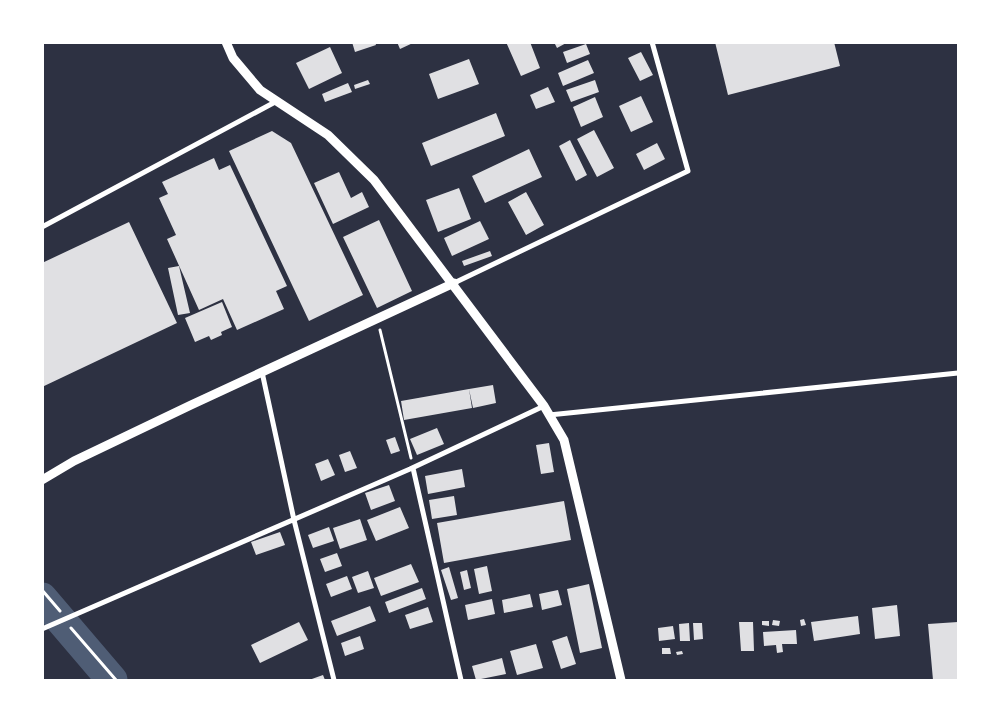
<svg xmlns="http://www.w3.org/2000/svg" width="1001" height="723" font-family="'PT Serif',serif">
<rect width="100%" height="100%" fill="#2d3142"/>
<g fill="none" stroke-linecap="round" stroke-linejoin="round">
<!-- river -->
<path stroke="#4f5d75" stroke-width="31" d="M42,598L112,680"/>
</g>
<!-- building -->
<path fill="#e0e0e3" d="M352,42H375L376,45L355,52Z
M397,42H415L400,49Z
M506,42H530L540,68L521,76Z
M554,42H568L557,48Z
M715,42H834L840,66L728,95Z
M586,44L590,54L567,63L563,52Z
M330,47L342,73L309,89L296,63Z
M641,52L653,75L640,81L628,58Z
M469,59L479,84L438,99L429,74Z
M588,60L594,73L563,86L558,73Z
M368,80L370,84L355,89L354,85Z
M595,80L599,92L571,102L566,90Z
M348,83L352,92L325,102L322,94Z
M548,87L555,102L536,109L530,95Z
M641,96L653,122L631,132L619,106Z
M595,97L603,117L581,127L573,107Z
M496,113L505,136L431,166L422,143Z
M594,130L614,168L597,177L577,139Z
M272,131L291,143L363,295L309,321L229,151Z
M570,140L587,175L576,181L559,146Z
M657,143L665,159L644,170L636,154Z
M529,149L542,177L485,203L472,176Z
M214,158L219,170L230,165L287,286L276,291L284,309L237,330L223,299L199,310L167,239L176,235L159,198L168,194L162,182Z
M339,172L351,198L362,192L369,207L333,224L314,183Z
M459,188L471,219L438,232L426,200Z
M526,192L544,225L526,235L508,202Z
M379,220L412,291L377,308L343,237Z
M480,221L489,239L452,256L444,238Z
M129,222L177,323L42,387V263Z
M490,251L492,256L464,266L462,261Z
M179,266L190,313L178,315L168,268Z
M222,302L232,327L221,332L222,335L211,340L209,336L195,342L185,318Z
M493,385L496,403L473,408L469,389Z
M469,389L472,408L404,420L401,401Z
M437,428L444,444L417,455L410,439Z
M395,437L400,451L391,454L386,440Z
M549,443L554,472L541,474L536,445Z
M350,451L357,468L345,472L339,455Z
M328,459L335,475L321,481L315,464Z
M462,469L465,487L428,494L425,476Z
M389,485L395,501L371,510L365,493Z
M454,496L457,515L432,519L429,500Z
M564,501L571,540L444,563L437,523Z
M400,507L409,528L376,541L367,520Z
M360,519L367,540L340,549L333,528Z
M329,527L334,541L313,548L308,535Z
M280,532L285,545L256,555L251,542Z
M337,553L342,566L325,572L320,559Z
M411,564L419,582L381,596L374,578Z
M487,566L492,591L479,594L474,569Z
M449,567L458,598L451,600L441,570Z
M467,570L471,588L464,590L460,572Z
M368,571L374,588L358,593L352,577Z
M347,576L352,589L331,597L326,584Z
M589,584L602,648L580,653L567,589Z
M422,588L426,599L389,613L385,602Z
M558,590L562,605L542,610L539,594Z
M530,594L533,607L504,613L502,600Z
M492,599L495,614L468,620L465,605Z
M897,605L900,636L875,639L872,608Z
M370,606L376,621L337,636L331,621Z
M428,607L433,622L410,629L405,615Z
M858,616L860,634L814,641L811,622Z
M804,619L806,625L801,626L800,620Z
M773,620L780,621L779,626L772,625Z
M762,621H769V626L762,625Z
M299,622L308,640L260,663L251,645Z
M739,622H753L754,651H741Z
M958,622V680H933L928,624Z
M689,623L690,641H680L679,624Z
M693,623H702L703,639L694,640Z
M673,626L675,639L659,641L658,628Z
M796,630L797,644H782L783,652L777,653L776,645L764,646L763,632Z
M360,636L364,649L345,656L341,643Z
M567,636L576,664L561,669L552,641Z
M536,644L543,668L517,675L510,651Z
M662,648H670L671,654H662Z
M682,651L683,654L677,655L676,652Z
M502,658L506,674L476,680L472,666Z
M323,675L325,680H309Z"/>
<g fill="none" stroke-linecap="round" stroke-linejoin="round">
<!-- path -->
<path stroke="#fff" stroke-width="3" d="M380,330L411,458
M42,590L60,611
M71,628L116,680"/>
<!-- minor -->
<path stroke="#fff" stroke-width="5" d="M42,227L277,101
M454,283L688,171L652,42
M262,372L294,520L334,680
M549,415L958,373
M413,468L461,680
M42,629L410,469L544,406"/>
<!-- tertiary -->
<path stroke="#fff" stroke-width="9" d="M226,42L233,58L260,90L328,135L374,180L544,406L564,440L621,680
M42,480L74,461L191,405L454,283"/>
</g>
<!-- border -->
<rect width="1001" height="723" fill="none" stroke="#ffffff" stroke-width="88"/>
</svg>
